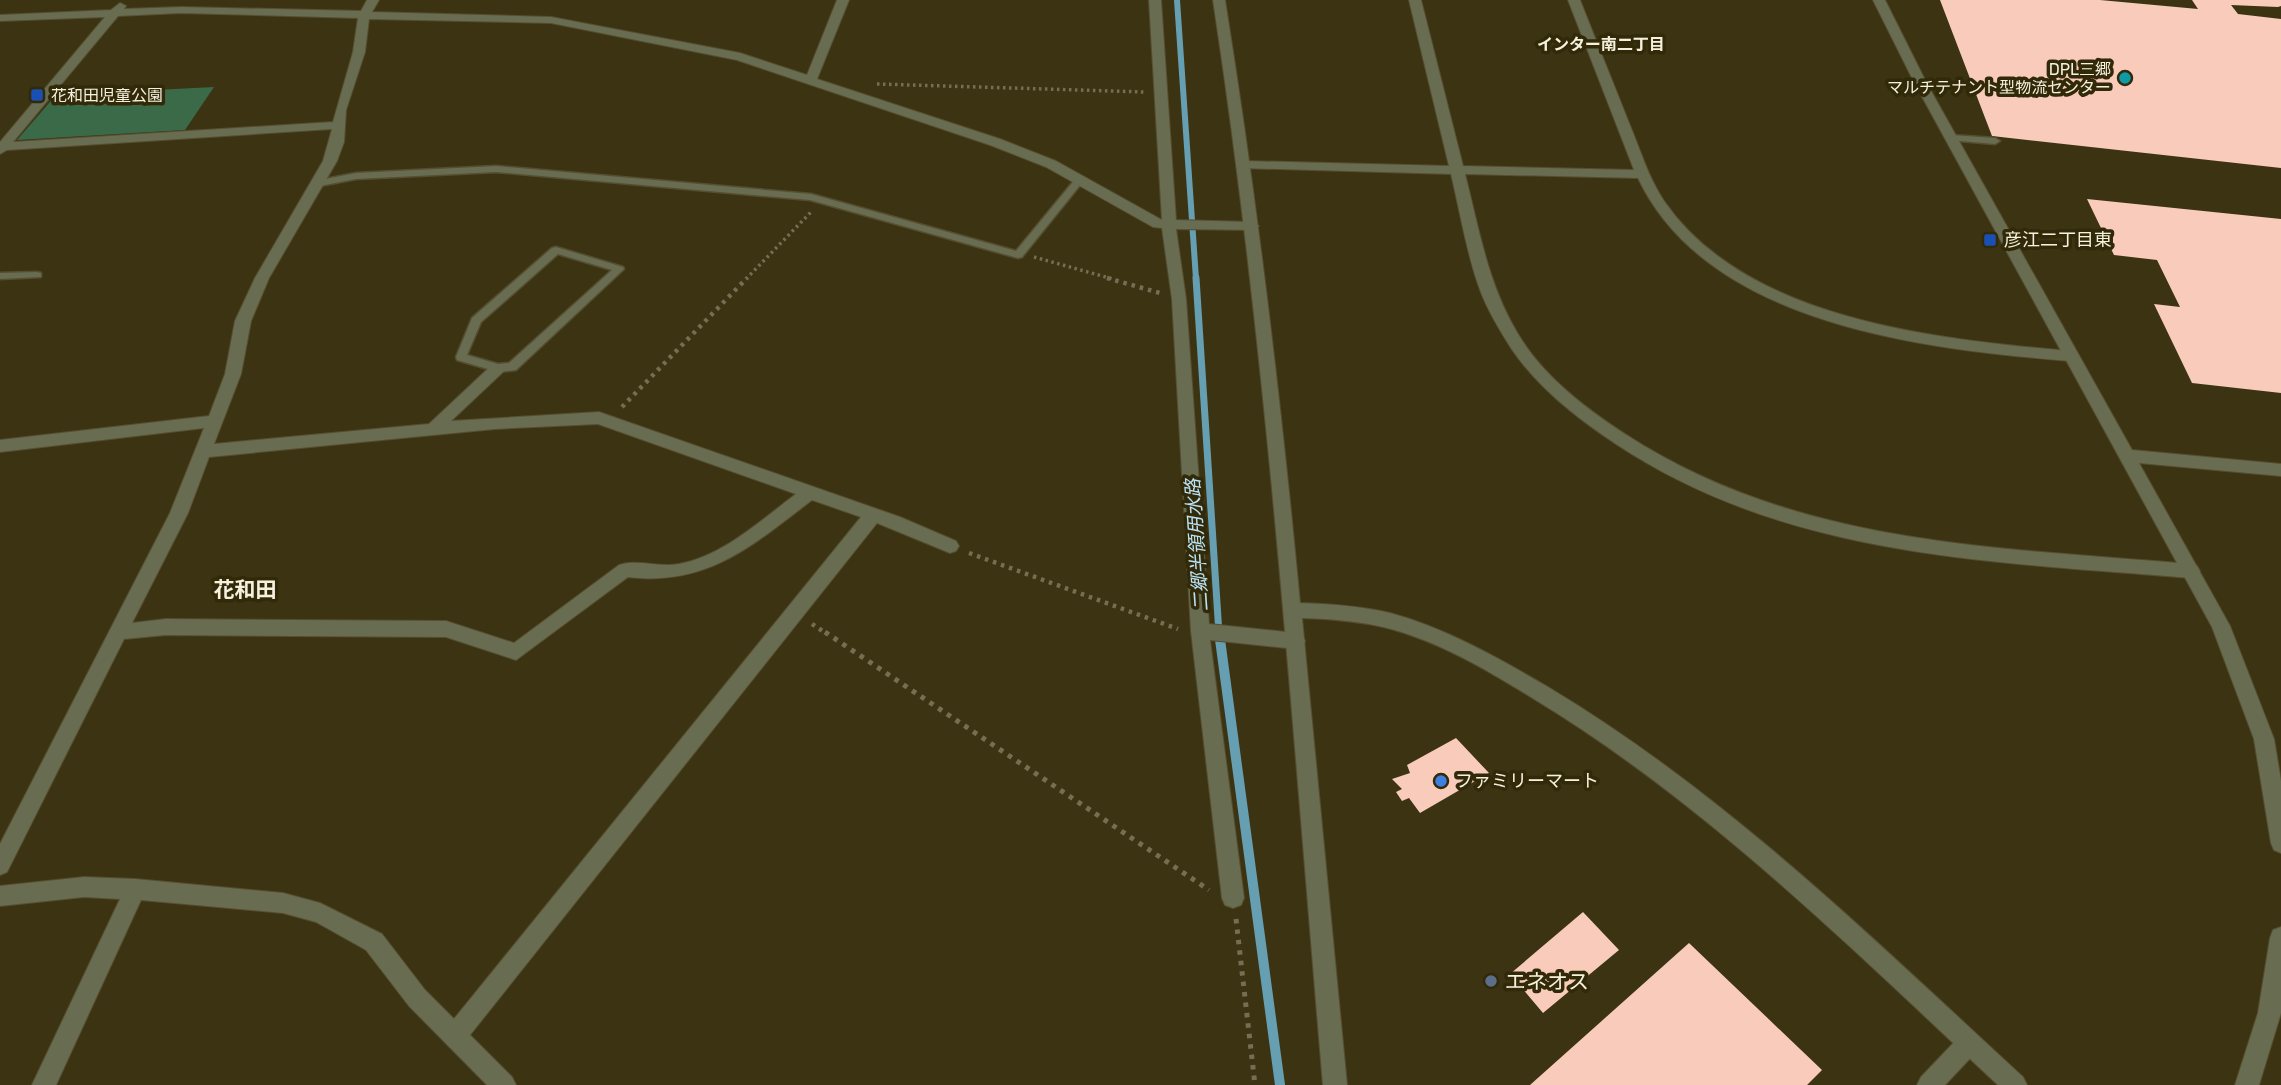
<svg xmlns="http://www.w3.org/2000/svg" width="2281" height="1085" font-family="Rubik,'Noto Sans JP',sans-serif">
<rect width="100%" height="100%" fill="#3c3313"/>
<!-- green -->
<path fill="#3a6a47" d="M214,87L185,130L17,140L56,95Z"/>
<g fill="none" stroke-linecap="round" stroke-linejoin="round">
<!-- stream-far2 -->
<path stroke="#669fb1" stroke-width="6" d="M1177,0L1196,279"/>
<!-- stream-far1 -->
<path stroke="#669fb1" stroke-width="7" d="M1196,278L1219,634"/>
<!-- stream -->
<path stroke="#669fb1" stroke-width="10" d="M1219,632L1280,1085"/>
</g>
<!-- building -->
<path fill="#f8cbba" d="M1940,0H2100L2198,9L2192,0H2281V6L2278,7L2231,5L2238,14L2281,19V168L1992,136Z
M2087,199L2281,219V393L2192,383L2154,304L2180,307L2157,260L2114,255Z
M1456,738L1489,773L1420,813L1409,798L1402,801L1396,792L1402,789L1392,779L1410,773L1407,765Z
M1583,912L1619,950L1543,1013L1510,974Z
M1689,943L1822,1070L1807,1085H1530Z"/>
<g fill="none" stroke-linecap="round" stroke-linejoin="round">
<defs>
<path id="service" d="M1951,135L1995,138L2000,141L1995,144L1948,140V136Z
M496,166L811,194L1016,251L1077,177H1083L1085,179L1022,257L1018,258L810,200L496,172L356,179L320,186L315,183L320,180L356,173Z
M556,247L623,267L624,269L516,370L498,372L457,360L456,357L472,318L552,248ZM558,254L612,270L509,363L498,364L467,355L481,322Z
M37,272L41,273V277L0,279V273Z"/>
<path id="minor" d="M367,0H379L372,12L551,17L740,53L807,75L837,0H849L817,79L1000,139L1056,161L1162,220L1149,0H1161L1176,220L1252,222L1259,226L1252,230L1176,229L1186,299L1209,624L1296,633L1303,636L1305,641L1303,646L1296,649L1210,640L1244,898L1241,905L1233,908L1225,905L1222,898L1191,631L1172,299L1162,228L1153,227L1046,167L990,145L737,60L551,23L369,19L365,52L346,110L344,142L337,161L269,278L251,321L241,374L214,444L429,424L493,364H503L506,368L503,372L451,421L599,412L900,517L956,541L959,546L956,551L950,553L877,523L470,1035L512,1077L516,1085H487L409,1006L366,950L316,922L283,913L141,900L56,1085H32L120,899L84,897L0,906V886L84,877L135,879L283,893L320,903L382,934L425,990L454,1019L861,517L812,500C753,545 707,587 628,577L516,660L446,637L166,635L124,639L7,872L0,875V844L170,513L204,428L0,452V440L209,416L225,374L235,321L255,278L323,161L332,129L7,150L0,154V142L105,17L0,21V15L111,10L120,3L126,6L124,9L181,7L361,11ZM181,13L358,18L353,52L333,122L13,142L118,16ZM598,424L796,494C761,520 723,556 679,564C659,568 637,559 619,565L514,643L446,621L166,619L132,623L188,513L209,457L495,429Z
M1409,0H1421L1463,166L1634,170L1568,0H1580C1596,41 1613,82 1629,123C1640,149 1648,177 1664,201C1747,321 1937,339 2070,351L2078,356L2070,361C1927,349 1708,326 1638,178L1465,174C1479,229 1488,285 1518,334C1543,376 1585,408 1625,434C1797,546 1994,547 2191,564L2197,566L2200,571L2197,576L2191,578C1992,561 1789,559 1616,444C1577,418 1537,387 1511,348C1499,329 1486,308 1479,287C1466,251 1460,211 1451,174L1240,168V162L1245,161L1449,166Z
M1969,1031L1977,1035L1981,1043L1977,1051L1945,1085H1917L1921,1077L1961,1035Z"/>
<path id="tertiary" d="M1213,0H1225C1257,200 1281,401 1300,603C1331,604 1360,606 1390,613C1446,628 1498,658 1548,687C1725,793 1872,938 2023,1077L2027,1085H1998C1850,947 1707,804 1534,699C1489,671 1442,643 1391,629C1361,621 1332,619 1302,618L1347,1085H1323C1292,723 1268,360 1213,0Z
M1873,0H1885L1926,82L2132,450L2281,464V476L2139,463L2230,626L2274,739L2281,781V853L2274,850L2271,843L2254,739L2212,627L1914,82Z
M2281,927V1013L2259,1085H2235L2258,1013L2270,938L2273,930Z"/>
</defs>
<!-- service casing -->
<use href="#service" stroke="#564e30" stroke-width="3"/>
<!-- minor casing -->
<use href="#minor" stroke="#564e30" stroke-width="2"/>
<!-- tertiary casing -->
<use href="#tertiary" stroke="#564e30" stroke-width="2"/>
<!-- path-far2 -->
<path stroke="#766e53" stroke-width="3.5" stroke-dasharray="2.5 3.5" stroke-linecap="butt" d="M877,84L1145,92
M1034,257L1113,279
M746,279L811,212"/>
<!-- path-far1 -->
<path stroke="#766e53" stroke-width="4.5" stroke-dasharray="3.5 5" stroke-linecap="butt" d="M1107,278L1160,293
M622,407L747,278
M969,553L1178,629
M812,624L827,634"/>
<!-- path -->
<path stroke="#766e53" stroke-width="5" stroke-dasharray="4.5 6" stroke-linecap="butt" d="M825,632L1209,890
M1236,919L1255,1085"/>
<!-- service -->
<use href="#service" fill="#686c50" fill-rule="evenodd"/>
<!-- minor -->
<use href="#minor" fill="#686c50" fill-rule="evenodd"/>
<!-- tertiary -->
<use href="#tertiary" fill="#686c50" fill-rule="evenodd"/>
</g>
<!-- markers -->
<circle fill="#0f9aa8" stroke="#312908" stroke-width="2.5" cx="2125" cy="78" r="7"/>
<g fill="#1a4fb4" stroke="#312908" stroke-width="2.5">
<rect x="30" y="88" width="14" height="14" rx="3.5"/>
<rect x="1983" y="233" width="14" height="14" rx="3.5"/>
</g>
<circle fill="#3f7fe0" stroke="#312908" stroke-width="2.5" cx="1441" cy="781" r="7"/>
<circle fill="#5c6f8a" stroke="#312908" stroke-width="2.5" cx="1491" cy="981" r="7"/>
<g text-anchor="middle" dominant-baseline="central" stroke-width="7" stroke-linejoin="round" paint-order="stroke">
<!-- far-neighbourhood labels -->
<g font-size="16" font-weight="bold" fill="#f6f1df" stroke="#312908">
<text x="1601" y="44">インター南二丁目</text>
</g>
<!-- far-poi labels -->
<g font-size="16" fill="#f6f1df" stroke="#312908" text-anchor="end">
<text x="2111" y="69">DPL三郷<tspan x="2111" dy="18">マルチテナント型物流センター</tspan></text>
<text x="51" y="95" text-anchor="start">花和田児童公園</text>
</g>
<!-- poi labels -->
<g font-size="18" fill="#f6f1df" stroke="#312908" text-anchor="start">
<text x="2004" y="240">彦江二丁目東</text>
<text x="1455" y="781">ファミリーマート</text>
</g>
<!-- water labels -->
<g font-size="19" font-style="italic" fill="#bbe3f6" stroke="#312908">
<text transform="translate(1197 545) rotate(-94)">二郷半領用水路</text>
</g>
<!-- quarter labels -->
<g font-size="21" font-weight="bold" fill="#f6f1df" stroke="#312908">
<text x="245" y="589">花和田</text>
</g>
<!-- near-poi labels -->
<g font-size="21" fill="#f6f1df" stroke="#312908" text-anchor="start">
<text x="1505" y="981">エネオス</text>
</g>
</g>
</svg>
